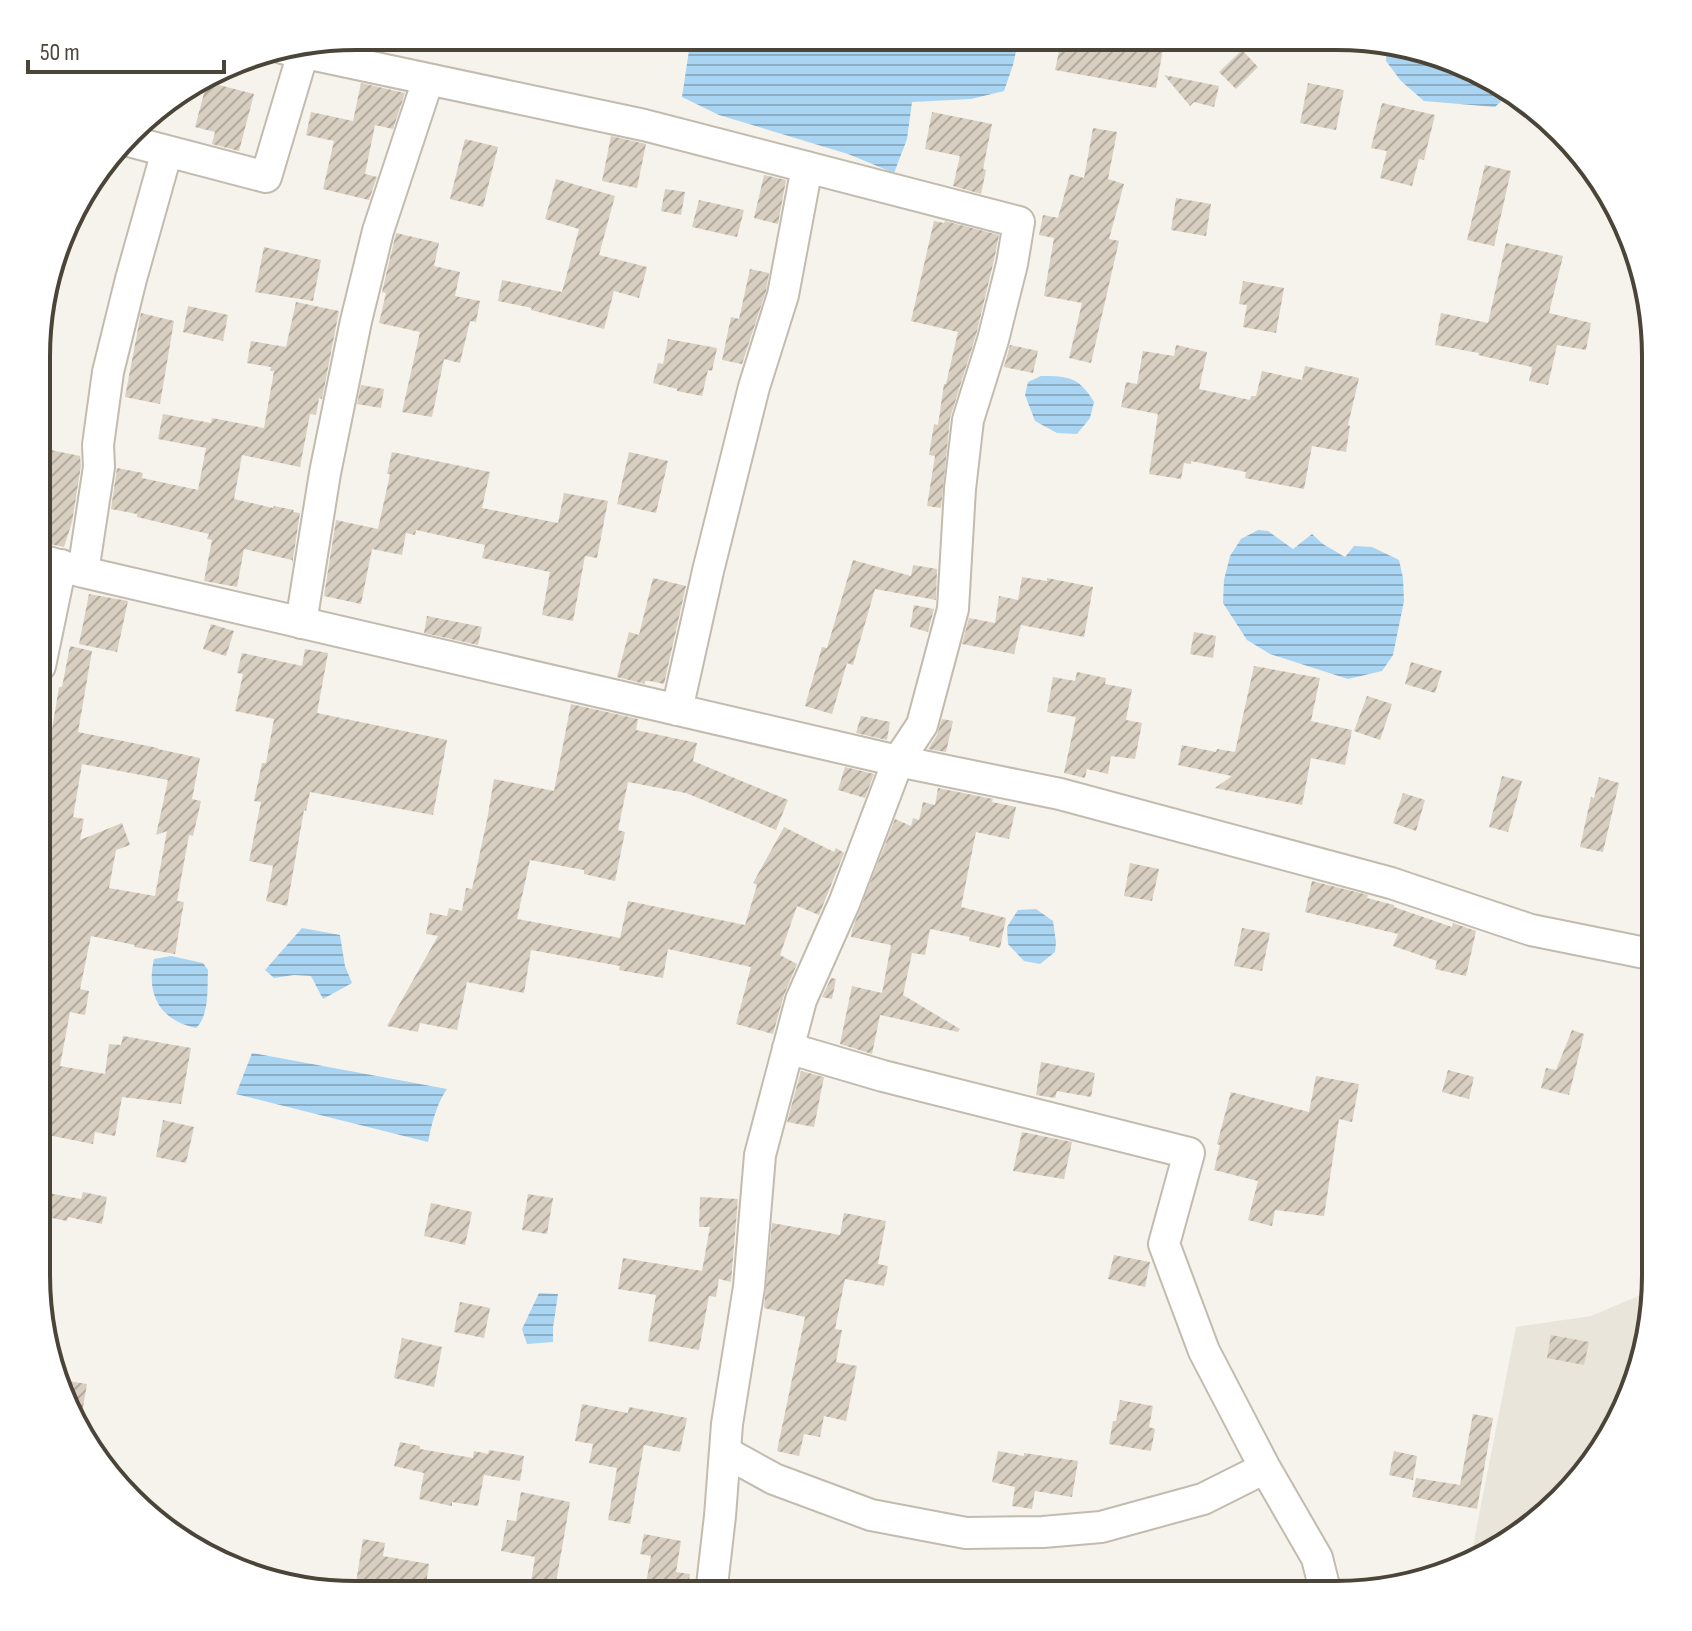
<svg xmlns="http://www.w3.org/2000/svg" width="1692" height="1631" font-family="'Sofia Sans Condensed',sans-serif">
<defs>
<pattern id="water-rules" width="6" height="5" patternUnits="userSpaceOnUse" patternTransform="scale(2)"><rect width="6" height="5" fill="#a9d4f2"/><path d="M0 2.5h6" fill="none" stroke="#8caec5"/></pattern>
<pattern id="building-hatch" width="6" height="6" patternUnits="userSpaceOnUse" patternTransform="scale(2)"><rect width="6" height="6" fill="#d8cfc1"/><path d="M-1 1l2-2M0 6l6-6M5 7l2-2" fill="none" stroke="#b1aa9e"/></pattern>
</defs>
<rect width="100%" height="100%" fill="#f6f3ec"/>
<!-- residential -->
<path fill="#eae5da" d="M1655,1289V1295L1623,1417L1531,1529L1470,1561L1516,1327L1591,1316Z"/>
<!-- water -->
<path fill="url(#water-rules)" d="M691,37L1019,38L1013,65L1004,91L971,99L912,102L907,139L894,173L848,154L719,115L682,97Z
M1387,42L1495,79L1511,92L1495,107L1424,101L1401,81L1386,61Z
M1041,376C1069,376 1079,377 1094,402L1090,418L1077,434L1057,433L1035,421L1025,395L1028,382Z
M1258,530L1268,531L1293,549L1312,534L1323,544L1345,557L1354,546L1372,547L1399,560L1403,578L1404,601L1393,655L1382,671L1348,679L1270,654L1247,640L1223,603L1224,580L1230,556L1241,539Z
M1036,909L1053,921L1056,942L1055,952L1040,964L1024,961L1008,944L1007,927L1018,910Z
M302,928L340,935L345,966L352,983L323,999L311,976L294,975L274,978L265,970Z
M171,956L203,963L208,970C207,987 210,1015 196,1028C159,1020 146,994 154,959Z
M252,1053L447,1089C436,1105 432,1123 428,1142L236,1094Z
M539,1293L558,1294L553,1328V1342L527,1344L522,1329Z"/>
<!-- building -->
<path fill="url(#building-hatch)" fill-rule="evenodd" d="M1081,38H1165L1156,88L1055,70L1061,42L1080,46Z
M1242,50L1258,67L1236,89L1219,72Z
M1164,75L1219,86L1214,107L1194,102L1190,106Z
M207,82L254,94L239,151L212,144L215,132L195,127Z
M361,83L405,93L393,129L375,125L365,174L377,177L369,200L323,189L334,141L306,135L311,112L353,121Z
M1308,83L1344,90L1336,130L1300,123Z
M1382,103L1435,115L1424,160L1419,159L1412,186L1380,178L1387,151L1371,148Z
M932,112L992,124L983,169L986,170L981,194L953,186L960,156L925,149Z
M1093,128L1117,132L1108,179L1124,184L1109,239L1119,241L1091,363L1069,358L1082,303L1044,296L1054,238L1039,235L1043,215L1058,218L1070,174L1084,178Z
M611,136L646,144L637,188L602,181Z
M465,139L498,147L483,207L450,199Z
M1485,165L1511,171L1494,246L1467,240Z
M764,175L786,180L778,224L754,218Z
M556,179L615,196L599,255L647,267L639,298L614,291L604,329L531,310L532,308L498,301L502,280L562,292L579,229L545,219Z
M665,189L685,192L681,215L661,211Z
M1176,198L1211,204L1206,236L1171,230Z
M699,200L744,210L737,237L692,227Z
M934,221L944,223L945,221L999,235L994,260L976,335L950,418L941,508L927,506L935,456L929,455L934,424L938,425L944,384H946L958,332L911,321Z
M396,233L439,243L434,266L460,272L455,296L480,301L476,322L470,321L460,363L444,359L432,417L402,412L420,332L379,323L386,293L382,292Z
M1506,243L1563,256L1549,313L1591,323L1586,350L1557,345L1548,385L1529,381L1532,367L1478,355L1479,353L1435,345L1441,313L1488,323Z
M264,247L321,260L313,301L255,292Z
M750,269L769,273L766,291L742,364L722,360L731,317L739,319Z
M1243,281L1284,288L1276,333L1243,327L1247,305L1239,304Z
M296,302L339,311L322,399L319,398L316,415L310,414L300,467L242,455L234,499L273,508L274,506L294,510L293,512L300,513L292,565V560L244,549L237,587L204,581L212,540L207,539L209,534L137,517V514L111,509L117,468L143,473L142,478L198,490L206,448L158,439L163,414L211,423L212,418L264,428L274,371H270L271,367L247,363L251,341L286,347Z
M188,306L228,315L223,341L183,332Z
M141,313L174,321L160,404L125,397Z
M668,339L717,348L712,371L708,370L702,396L677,391V389L653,383L658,363L663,364Z
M1010,345L1038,351L1033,373L1004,367Z
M1176,345L1207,352L1199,389L1250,400L1251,396H1256L1262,371L1302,380L1305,366L1359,378L1348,425L1350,426L1346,452L1312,446L1304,489L1245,478L1246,472L1191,461V464L1184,463L1181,479L1149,474L1158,414L1121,407L1126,382L1137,384L1143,351L1174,356Z
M361,385L384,389L381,408L357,404Z
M41,448L80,456L81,466L72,522L64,547L41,542Z
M392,452L490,472L482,508L558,523L564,493L608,501L597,558L585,556L573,621L542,615L550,572L482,558L485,545L416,530L415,535L406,533L402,555L372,549L361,604L324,596L336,520L378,529L390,474H387Z
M629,452L668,461L656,513L617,504Z
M853,560L911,576L913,565L937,569L936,600L875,589L853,665L847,663L832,714L805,706L822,647L827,648Z
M1022,577L1047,581V578L1093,587L1084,637L1021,625L1014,654L962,644L969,618L995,623L999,596L1018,600Z
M653,578L686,586L664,684L650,681H645V684L617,677L629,632L639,635Z
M89,594L128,601L117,652L79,644Z
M914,605L934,609L928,632L910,627Z
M427,616L482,627L478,645L424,633Z
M211,624L234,631L226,656L203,649Z
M1194,632L1216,636L1213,658L1190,654Z
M70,646L92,651L78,732L158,748V749L200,758L192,799L201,801L193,836L189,835L177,901L184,902L175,954L134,947L135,945L91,936L80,989L89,991L85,1015L70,1012L60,1066L105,1074L109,1044L121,1045L123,1036L191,1048L181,1104L122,1097L115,1136L95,1132L93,1144L38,1133V1065H41L49,1012H47L48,1008L38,1006L39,784H43L59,687H62ZM82,764L168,780L156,835L167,831L155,896L109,888L116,850L130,845L122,823L80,840L84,819L73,817Z
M305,649L328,653L317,713L447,740L433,815L310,792L306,811L304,810L287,906L266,901L273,866L249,861L261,802L254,801L262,763H266L274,719L235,711L243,674L237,673L242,653L302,666Z
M1411,662L1442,671L1435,693L1405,684Z
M1254,666L1320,678L1311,721L1352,730L1345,765L1311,758L1302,805L1215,788L1232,776L1178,765L1182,745L1216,752L1217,749L1235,752Z
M1077,672L1106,678L1105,684L1132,689L1126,720L1142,723L1135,759L1111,756L1108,774L1087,769L1085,778L1064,773L1076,717L1047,712L1053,677L1075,681Z
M1367,696L1392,704L1380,740L1354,731Z
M571,704L638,719L636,730L697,743L693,761L788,800L776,830L686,793L628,782L618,830L625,832L615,881L584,874V870L530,860L517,919L620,938L628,901L745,925L757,885L753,883L784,827L834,852L836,848L844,853L819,915L797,906L780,955L797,964L784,995L773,1034L736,1024L751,967L668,949L663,978L619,970L620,966L531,950L524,993L467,982L457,1030L420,1023L418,1032L387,1026L438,936L426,934L430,913L447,916L449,908L462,911L466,888L472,889L487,820L494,779L554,791Z
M861,716L890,722L887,740L856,733Z
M942,719L953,721L946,752L928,749L937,735Z
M845,767L874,774L865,798L838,790Z
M1502,776L1522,781L1508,832L1489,827Z
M1599,777L1619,783L1603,852L1580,847L1591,797L1594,798Z
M938,788L993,799L992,802L1016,807L1009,839L976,832L961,907L1006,918L1000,948L969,941L970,937L930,929L925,955L912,953L903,995L960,1029L958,1032L880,1015L872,1054L840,1044L852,986L882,993L891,945L851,937L852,930L895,819L911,826L913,818L919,820L923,802L935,805Z
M1403,793L1425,800L1416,831L1393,823Z
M1130,863L1159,869L1152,901L1124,896Z
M1312,881L1368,895L1367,898L1394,905V907L1452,927L1453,923L1476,931L1466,976L1435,969L1437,961L1393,946L1398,934L1305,912Z
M1242,928L1270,933L1262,971L1234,966Z
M831,978L836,979L832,999L822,997Z
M1572,1030L1584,1034L1569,1095L1541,1088L1546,1068L1556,1070Z
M1041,1062L1095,1073L1091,1097L1057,1091L1055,1098L1036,1095Z
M1448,1070L1474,1077L1469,1099L1442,1092Z
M801,1071L824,1077L814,1127L787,1122Z
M1316,1076L1359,1084L1352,1122L1339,1119L1324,1216L1275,1210L1272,1226L1248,1220L1258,1181L1214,1170L1220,1145L1217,1144L1231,1092L1309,1112Z
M163,1120L194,1127L186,1163L156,1157Z
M1022,1132L1072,1142L1064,1179L1013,1171Z
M37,1191L81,1199L83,1192L107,1197L102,1224L68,1217L67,1221L37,1215Z
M528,1194L553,1198L547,1234L522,1230Z
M700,1197L738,1199L731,1282L719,1279L716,1297L709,1296L699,1350L648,1341L656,1295L618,1289L623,1258L702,1271L710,1227H699Z
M431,1203L472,1212L465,1245L424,1236Z
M844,1213L886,1221L878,1264L888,1266L884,1286L845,1279L835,1329L842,1330L836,1362L857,1366L846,1421L824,1416L820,1437L804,1434L799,1456L777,1451L805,1317L764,1308L772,1223L840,1235Z
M1114,1255L1150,1262L1145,1287L1108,1279Z
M460,1302L490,1308L484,1338L454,1332Z
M1551,1335L1589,1342L1584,1365L1547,1358Z
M402,1338L442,1347L434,1387L394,1378Z
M56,1379L87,1384L79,1430L60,1397Z
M1120,1400L1153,1406L1149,1427L1155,1429L1151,1451L1109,1444L1113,1421H1116Z
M582,1404L628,1413L629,1407L687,1418L680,1452L644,1445L630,1524L608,1520L617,1468L589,1463L593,1444L575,1441Z
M1473,1414L1493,1418L1477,1509L1412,1497L1416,1478L1460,1485Z
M400,1442L420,1446V1449L473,1458L474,1451L488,1454L489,1450L524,1456L520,1481L484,1475L478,1506L452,1502V1506L419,1499L424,1473L394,1466Z
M998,1451L1024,1456V1453L1078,1461L1072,1497L1035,1491L1032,1509L1012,1506L1015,1487L992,1482Z
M1394,1451L1417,1456L1413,1480L1389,1475Z
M521,1492L570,1502L554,1594H529L535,1557L501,1551L507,1520L516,1521Z
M644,1534L681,1541L676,1572L690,1574L687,1594H644L651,1556L640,1554Z
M363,1539L385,1543L383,1556L429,1564L425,1591L378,1583V1587L356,1583Z"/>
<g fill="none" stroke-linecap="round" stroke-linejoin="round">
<defs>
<path id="street" d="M282,48L644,125L1019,222L1012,264L993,340L968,420L960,489L953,609L922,725L898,761L845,901L801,1000L760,1155L749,1287L727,1424L720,1516L711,1594
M125,140L266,177L303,53
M41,560L83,572L898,761L1060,794L1391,883L1531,930L1655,955
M83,572L99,467L98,445L108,372L131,279L167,151
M301,623L325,473L356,321L378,231L428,80
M40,666L61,565
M677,710L708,571L754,387L783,295L807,167
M788,1048L883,1076L1189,1153L1164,1244L1204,1351L1265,1468L1317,1558L1326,1594
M725,1452L774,1479L871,1515L966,1533L1043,1532L1101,1527L1203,1499L1265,1468"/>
</defs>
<!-- street casing -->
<use href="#street" stroke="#c2bbae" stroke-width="34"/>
<!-- street -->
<use href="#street" stroke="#fff" stroke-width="30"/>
</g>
<!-- crop -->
<path d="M0 0H1692V1631H0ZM356 50H1336A306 306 0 0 1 1642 356V1275A306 306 0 0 1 1336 1581H356A306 306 0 0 1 50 1275V356A306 306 0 0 1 356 50Z" fill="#fff" fill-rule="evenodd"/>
<path fill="none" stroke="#4b4439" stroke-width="4" d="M356 50H1336A306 306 0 0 1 1642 356V1275A306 306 0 0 1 1336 1581H356A306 306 0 0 1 50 1275V356A306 306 0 0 1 356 50Z"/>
<!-- scale -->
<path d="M28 60v12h196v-12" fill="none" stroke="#4b4439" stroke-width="4"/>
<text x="40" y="60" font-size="24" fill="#4b4439" stroke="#ffffff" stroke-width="6" paint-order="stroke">50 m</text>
</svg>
